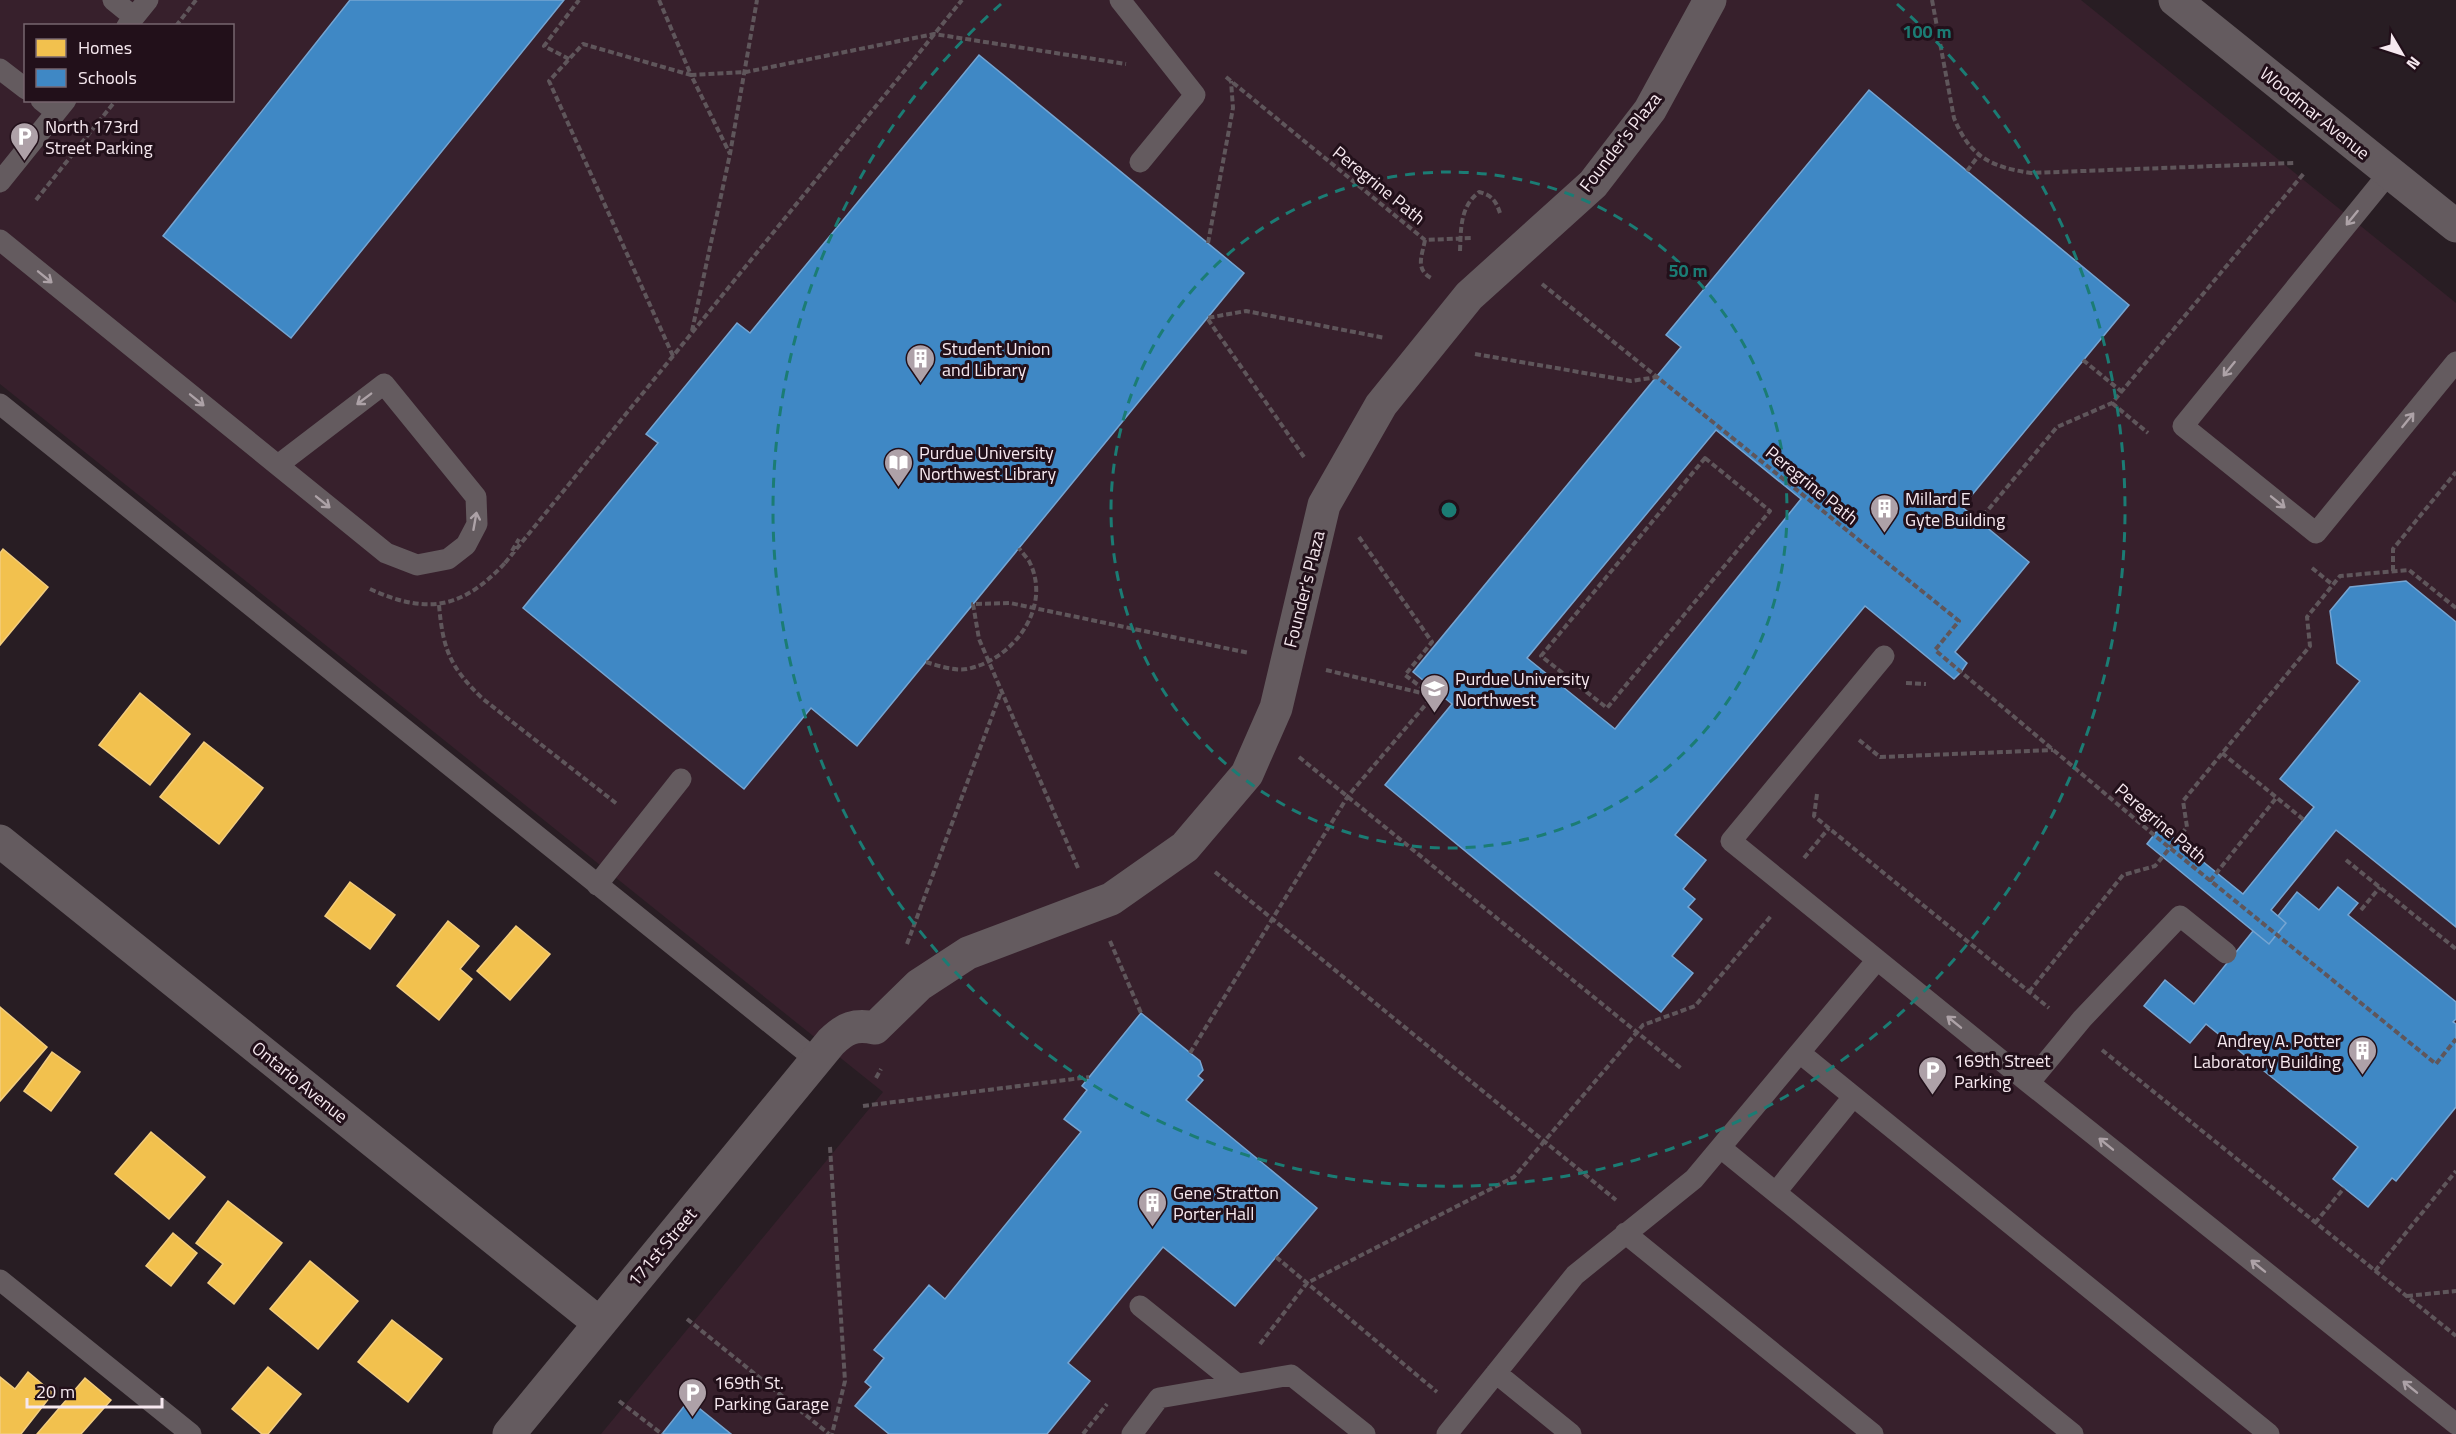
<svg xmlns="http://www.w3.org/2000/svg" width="2456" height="1434" font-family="'Titillium Web',sans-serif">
<rect width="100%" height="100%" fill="#281d23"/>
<!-- built -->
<path fill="#37202c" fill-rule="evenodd" d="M0,0H2081L2456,303V1434H601L883,1092L0,384ZM26,26H232V100H26Z"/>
<!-- homes -->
<path fill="#f2c14e" stroke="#f3cd7e" stroke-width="1.5" d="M3,549L48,587L0,645V553Z
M140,693L190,734L150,785L99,745Z
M204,742L263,788L219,844L160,797Z
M350,882L395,915L370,949L325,916Z
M448,921L479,946L460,969L472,979L439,1020L397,986Z
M516,926L550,954L510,1000L477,971Z
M0,1007L47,1047L0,1101Z
M52,1052L80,1072L51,1111L24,1091Z
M151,1132L205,1177L169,1219L115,1174Z
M228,1201L282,1243L234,1304L208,1283L223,1264L196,1243Z
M173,1233L197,1253L171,1286L146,1266Z
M310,1261L358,1301L318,1349L270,1309Z
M392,1320L442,1359L408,1402L358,1362Z
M268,1367L301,1394L268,1434H262L232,1409Z
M28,1372L53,1393L21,1434H0V1377L15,1389Z
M85,1378L111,1400L81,1434H37Z"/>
<!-- schools -->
<path fill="#3f88c5" stroke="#76a5d2" stroke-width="1.5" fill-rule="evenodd" d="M350,0H564L291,338L163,236Z
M979,55L1244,273L857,746L811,708L744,789L523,608L658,443L646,434L737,323L750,333Z
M1869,90L2129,305L1962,507L2029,562L1955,652L1967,663L1961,672L1954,679L1865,606L1675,835L1706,860L1683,889L1695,899L1688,907L1702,919L1672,956L1693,973L1661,1012L1385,785L1452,704L1413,672L1681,347L1666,335ZM1716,430L1801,499L1615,729L1527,658Z
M2406,581L2456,622V927L2336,830L2271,910L2286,923L2269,944L2147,844L2160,827L2243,894L2314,807L2280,779L2360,681L2337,663L2330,611L2350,587Z
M2338,887L2358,903L2348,915L2456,1002V1019L2453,1022L2456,1024V1107L2396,1181L2392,1178L2368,1207L2333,1179L2358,1147L2206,1024L2190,1043L2144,1006L2165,980L2194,1004L2253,931L2269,944L2286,923L2278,916L2297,892L2319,910Z
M1141,1013L1200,1061L1203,1070L1198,1076L1203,1080L1186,1100L1317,1208L1235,1306L1163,1247L1068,1363L1090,1381L1047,1434H889L855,1406L871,1387L865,1382L884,1358L874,1350L929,1285L945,1299L1081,1132L1064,1119L1087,1090L1082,1086Z
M689,1400L731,1434H662Z"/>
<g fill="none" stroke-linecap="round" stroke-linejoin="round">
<!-- path -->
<path stroke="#5f565b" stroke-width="4" stroke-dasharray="6 3" stroke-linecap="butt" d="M659,0L691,75L746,72L934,34L1126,64
M1932,0L1954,118C1970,157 1991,167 2031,173L2294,163
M176,26L196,0
M569,59L544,46L579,0
M1226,77L1425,240L1472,238
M1967,171L1979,155
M36,200L116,100
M1425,240C1422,256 1415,269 1431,278
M1208,243L1233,108L1231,81
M1460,251C1461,228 1460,207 1479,192C1492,195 1496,201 1500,213
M1542,284L1959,621L1935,650L2154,835L2436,1064L2456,1039
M692,331L730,154L757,0
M1475,354L1631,381L1657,377
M673,356L549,81L583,44L691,75L730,154
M2083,360L2122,392
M2112,403L2148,433
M1304,457L1207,318L1246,311L1385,338
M1705,458L1770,511L1607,708L1541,656Z
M1983,516L2057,427L2112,403L2305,172
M1359,537L1432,642L1405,675L1433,696
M512,551L519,539
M505,563L962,0
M2312,568L2333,585
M2393,571V549L2456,472
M370,589C427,615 462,609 505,563
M439,605C443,650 450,667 483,699L617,804
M926,662C939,666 954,671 967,669C1012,660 1052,609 1030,563C1028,558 1022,553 1019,548
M1326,670L1430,695
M1906,683L1926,684
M1859,740L1880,757L2053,750
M2222,753L2304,820
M1299,757L1682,1069
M1817,794L1814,816L2049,1008
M1804,858L1829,828
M2346,860L2456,949
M1078,868L989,662L979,639L973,604L1010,603L1249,653
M1215,872L1616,1200
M2210,881L2277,797
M2361,910L2380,887
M1110,941L1141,1013
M907,944L1001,692
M2029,992L2123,875L2155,866L2187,827L2183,801L2310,646L2307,617L2340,576L2409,570L2456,608
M2102,1050L2456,1336
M1190,1053L1348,796L1433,696
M876,1078L881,1069
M863,1106L1089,1077
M830,1147L845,1381L832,1434
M2315,1223L2344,1188
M1276,1257L1437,1392
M2375,1271L2456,1171
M2407,1296L2456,1291
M687,1319L829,1434
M1260,1344L1307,1283L1514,1177L1643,1025L1695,1006L1771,916
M619,1401L662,1434
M1083,1434L1107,1404"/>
<!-- lane -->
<path stroke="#645b5f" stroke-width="21" d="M113,0L134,17
M1120,0L1195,95L1140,162
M127,26L148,0
M0,69L26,89
M41,100L56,112
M2389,173L2183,426L2316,533L2456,362
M0,182L66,100
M0,240L386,553L417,565L448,559L466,545L477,524L476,497L384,384L278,465
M0,404L816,1060
M1884,656L1731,841L2029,1083L2456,1424
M597,885L681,779
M1800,1053L2269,1434
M2029,1083L2082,1019L2180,916L2226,953
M1721,1148L2073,1434
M1776,1192L1853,1097
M1625,1233L1873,1434
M0,1280L191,1434
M1140,1306L1237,1384
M1496,1373L1571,1434
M1132,1434L1159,1398L1291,1375L1365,1434
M1447,1434L1575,1275L1694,1179L1877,960"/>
<!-- street -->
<path stroke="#645b5f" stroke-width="33" d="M2175,0L2456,226
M0,841L599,1323
M509,1434L831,1042C845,1028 855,1024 875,1028L919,985L968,953L1111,899L1185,847L1247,774L1276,708L1324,505L1381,405L1469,296L1593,184L1650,110L1710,0"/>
</g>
<!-- one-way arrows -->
<defs><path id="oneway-shaft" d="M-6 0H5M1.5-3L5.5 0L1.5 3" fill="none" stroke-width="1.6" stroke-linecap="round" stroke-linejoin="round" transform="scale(1.5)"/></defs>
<g stroke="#ada2a7">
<use href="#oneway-shaft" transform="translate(2352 218) rotate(129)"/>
<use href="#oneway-shaft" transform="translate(45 277) rotate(39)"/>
<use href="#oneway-shaft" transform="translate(2229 369) rotate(129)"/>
<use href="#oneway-shaft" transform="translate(364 399) rotate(143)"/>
<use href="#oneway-shaft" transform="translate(197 400) rotate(39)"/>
<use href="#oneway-shaft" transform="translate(2408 420) rotate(-51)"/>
<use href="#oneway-shaft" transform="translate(323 502) rotate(39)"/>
<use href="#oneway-shaft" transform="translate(2278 502) rotate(39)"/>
<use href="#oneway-shaft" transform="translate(475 521) rotate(-80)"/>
<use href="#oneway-shaft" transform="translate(1954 1022) rotate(-141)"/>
<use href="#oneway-shaft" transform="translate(2106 1144) rotate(-141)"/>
<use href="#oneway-shaft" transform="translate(2258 1266) rotate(-141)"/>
<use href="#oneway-shaft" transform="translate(2410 1387) rotate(-141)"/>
</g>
<!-- distance rings -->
<g fill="none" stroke="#1b7c74" stroke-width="3" stroke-dasharray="10 8">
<circle cx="1449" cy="510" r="338"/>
<path d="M1897 4A676 676 0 1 1 1001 4"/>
</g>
<!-- icons -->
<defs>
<symbol id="parking-pin" viewBox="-11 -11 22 30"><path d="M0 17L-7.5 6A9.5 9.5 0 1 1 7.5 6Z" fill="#aea1a8" stroke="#22101a"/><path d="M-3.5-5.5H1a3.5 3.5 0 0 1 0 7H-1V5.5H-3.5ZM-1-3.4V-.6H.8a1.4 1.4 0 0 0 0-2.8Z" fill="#fff"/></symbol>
<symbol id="building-pin" viewBox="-11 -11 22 30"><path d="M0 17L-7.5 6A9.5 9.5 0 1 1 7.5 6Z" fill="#aea1a8" stroke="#22101a"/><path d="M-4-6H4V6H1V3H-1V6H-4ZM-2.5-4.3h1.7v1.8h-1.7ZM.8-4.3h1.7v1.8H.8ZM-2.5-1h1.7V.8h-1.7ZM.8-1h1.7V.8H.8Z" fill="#fff"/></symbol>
<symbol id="library-pin" viewBox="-11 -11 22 30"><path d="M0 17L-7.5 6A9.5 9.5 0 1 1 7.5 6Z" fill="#aea1a8" stroke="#22101a"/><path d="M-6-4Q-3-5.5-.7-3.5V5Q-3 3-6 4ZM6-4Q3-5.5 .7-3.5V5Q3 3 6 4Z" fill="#fff"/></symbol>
<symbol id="university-pin" viewBox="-11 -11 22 30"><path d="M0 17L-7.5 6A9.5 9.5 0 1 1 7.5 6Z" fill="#aea1a8" stroke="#22101a"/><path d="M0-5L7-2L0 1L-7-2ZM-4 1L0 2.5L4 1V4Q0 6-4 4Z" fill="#fff"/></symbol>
</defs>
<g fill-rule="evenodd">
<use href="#parking-pin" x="8" y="120" width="33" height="45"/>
<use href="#building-pin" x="904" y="342" width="33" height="45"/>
<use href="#library-pin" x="882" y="446" width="33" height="45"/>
<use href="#building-pin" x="1868" y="492" width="33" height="45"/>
<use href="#university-pin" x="1418" y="672" width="33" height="45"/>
<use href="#building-pin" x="2346" y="1034" width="33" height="45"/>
<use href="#parking-pin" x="1916" y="1054" width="33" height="45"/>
<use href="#building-pin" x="1136" y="1186" width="33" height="45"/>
<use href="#parking-pin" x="676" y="1376" width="33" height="45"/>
</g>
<g text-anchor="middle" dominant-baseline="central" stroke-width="6" stroke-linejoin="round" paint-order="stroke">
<!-- street labels -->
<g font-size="18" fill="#f6e8ef" stroke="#22101a">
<text transform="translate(2315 113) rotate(39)">Woodmar Avenue</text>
<text transform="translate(1620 142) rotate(-52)">Founder's Plaza</text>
<text transform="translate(1379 185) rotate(39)">Peregrine Path</text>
<text transform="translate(1812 485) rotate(39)">Peregrine Path</text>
<text transform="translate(1304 589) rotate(-76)">Founder's Plaza</text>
<text transform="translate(2161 823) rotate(40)">Peregrine Path</text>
<text transform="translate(300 1082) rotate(39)">Ontario Avenue</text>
<text transform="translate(662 1247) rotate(-50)">171st Street</text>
</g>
<!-- poi labels -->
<g font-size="18" fill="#f6e8ef" stroke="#22101a" text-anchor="start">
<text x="45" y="126">North 173rd<tspan x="45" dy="21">Street Parking</tspan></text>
<text x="942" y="348">Student Union<tspan x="942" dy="21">and Library</tspan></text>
<text x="919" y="452">Purdue University<tspan x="919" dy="21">Northwest Library</tspan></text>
<text x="1905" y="498">Millard E<tspan x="1905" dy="21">Gyte Building</tspan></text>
<text x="1455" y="678">Purdue University<tspan x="1455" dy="21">Northwest</tspan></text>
<text x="2341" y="1040" text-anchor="end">Andrey A. Potter<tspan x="2341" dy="21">Laboratory Building</tspan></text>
<text x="1954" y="1060">169th Street<tspan x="1954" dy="21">Parking</tspan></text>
<text x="1173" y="1192">Gene Stratton<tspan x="1173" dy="21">Porter Hall</tspan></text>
<text x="714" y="1382">169th St.<tspan x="714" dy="21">Parking Garage</tspan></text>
</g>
</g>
<circle cx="1449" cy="510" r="9" fill="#1b7c74" stroke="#22101a" stroke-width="3"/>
<g font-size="18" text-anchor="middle" font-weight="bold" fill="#1b7c74" stroke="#22101a" stroke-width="6" stroke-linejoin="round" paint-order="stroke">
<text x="1927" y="38">100 m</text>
<text x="1688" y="277">50 m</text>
</g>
<!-- legend -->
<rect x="24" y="24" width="210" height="78" fill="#22101a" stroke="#77666f" stroke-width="1.5"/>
<rect x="36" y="39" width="30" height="18" fill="#f2c14e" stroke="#77666f" stroke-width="1.5"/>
<text x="78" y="54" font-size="18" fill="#f6e8ef">Homes</text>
<rect x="36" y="69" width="30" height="18" fill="#3f88c5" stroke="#77666f" stroke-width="1.5"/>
<text x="78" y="84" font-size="18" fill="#f6e8ef">Schools</text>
<!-- north arrow -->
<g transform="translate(2402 54) rotate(129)" stroke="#22101a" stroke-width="4.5" paint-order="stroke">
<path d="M0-4.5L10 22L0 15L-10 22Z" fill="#f6e8ef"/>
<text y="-9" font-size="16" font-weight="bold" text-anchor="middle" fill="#f6e8ef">N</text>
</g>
<!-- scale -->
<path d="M27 1398v9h135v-9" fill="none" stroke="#f6e8ef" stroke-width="3"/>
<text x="36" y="1398" font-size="18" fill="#f6e8ef" stroke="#22101a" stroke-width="4.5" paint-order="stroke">20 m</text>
</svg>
